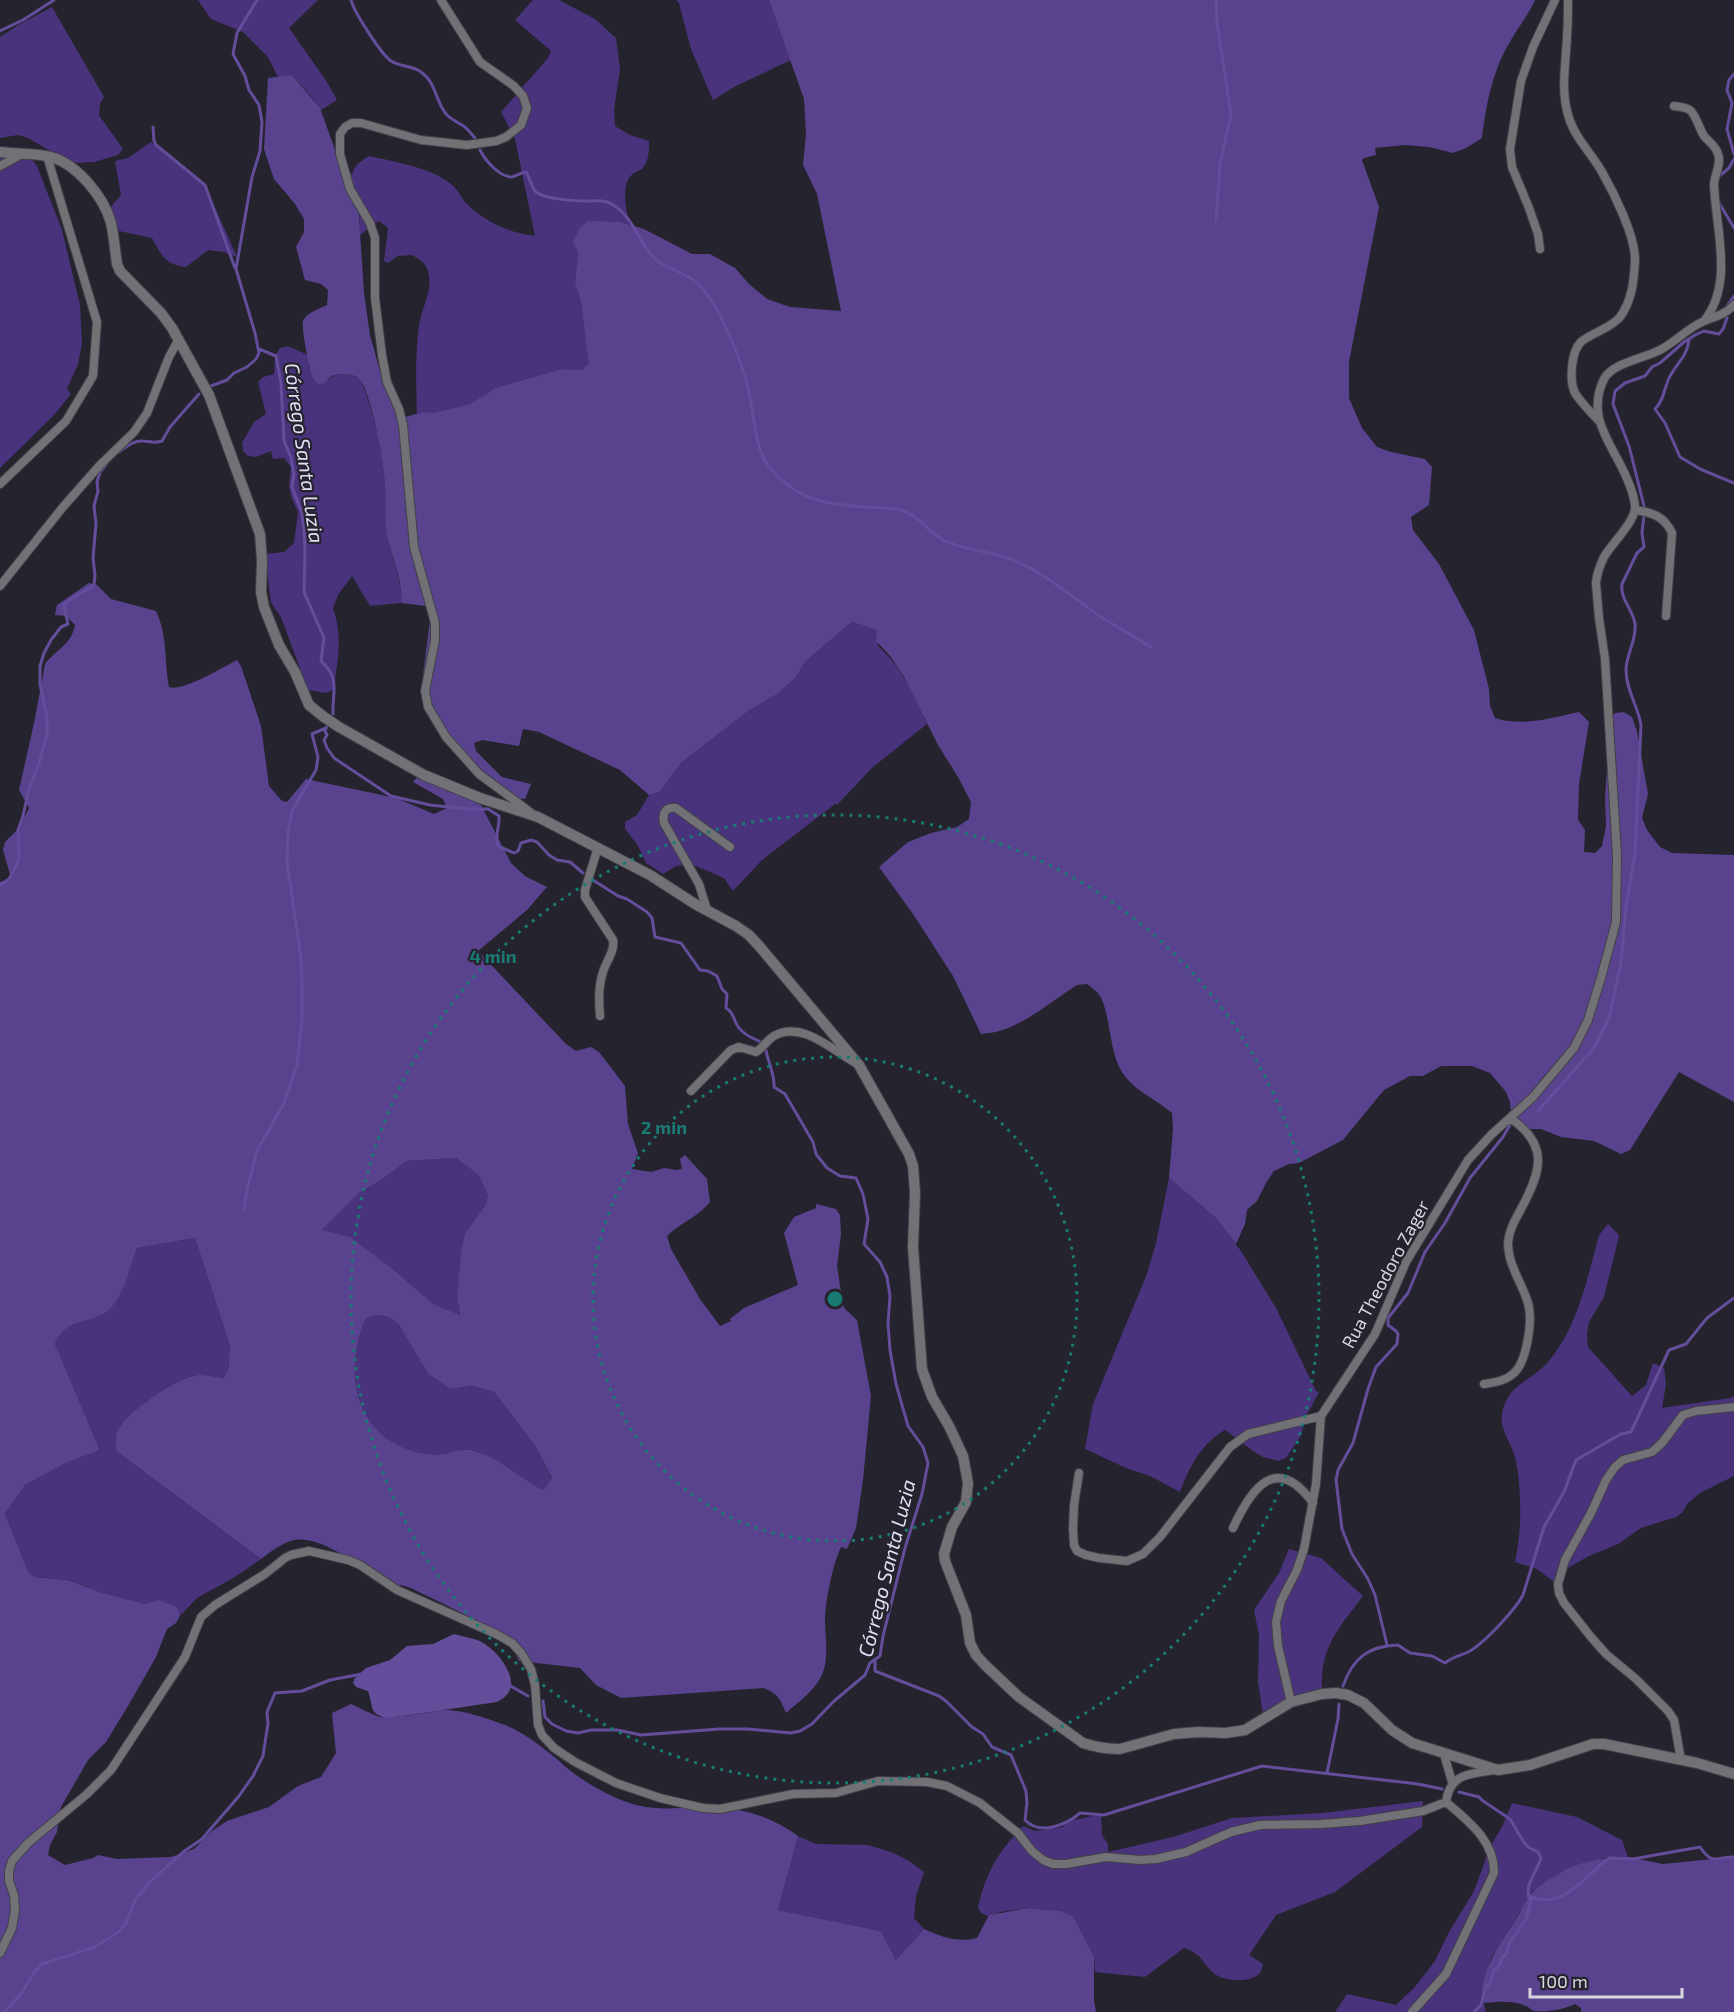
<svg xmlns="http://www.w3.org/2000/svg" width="1734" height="2012" font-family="'Exo 2',sans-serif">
<rect width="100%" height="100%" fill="#25232d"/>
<!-- green -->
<path fill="#49337c" d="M198,0H318L289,28L327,82L337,100L321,110L310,95L292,75L278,77L268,57L243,32L211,19Z
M533,0H559L595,19L616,38L620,69L614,110L615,126L630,135L649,141C649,151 649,161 642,169C638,172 632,173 630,177C621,188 627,212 629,225L620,222L578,251L575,283L581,302L590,363L582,370L562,369L495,388L470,404L432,413L417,414C416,384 415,355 419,326C421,309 432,293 429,276C428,265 421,260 412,255L398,256L388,263L384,261L388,228L379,221L360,235C359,224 360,212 358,201C353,177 344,171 369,156C395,162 430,167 451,184C459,190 462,200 469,206C488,223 510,233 535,236L515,139L501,112L548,58L551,51L515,20Z
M676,0H769L791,60L736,86L713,100L691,49L679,3Z
M52,7L104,97L100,104L99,115L123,149L118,155L94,162L71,163L28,138L18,135L0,138V37L20,24Z
M151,142L205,185L237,257L224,252L208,250L186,267C164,264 162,256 152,238L119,231L106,226L110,208L121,195L115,161L128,158Z
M6,146L23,149L37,166L62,230L80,305L82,344L78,364L67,389L71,394L54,415L0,468V148Z
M288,346L308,355L309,367L328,379C338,372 349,373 360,379C374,412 382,449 385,484C387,501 384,519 387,535C391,558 403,580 401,603L370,606L352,576L338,595L333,608C343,636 338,662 333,690L326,693L308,690L281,617L271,603L265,554L284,552L294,543L298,512L291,496L289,486L291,467L284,458L273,459L271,451L256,457L248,456L243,451L242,443L254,422L266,414L258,382L263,377L274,374L275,356L280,348Z
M852,622L877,630L878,646C902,667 914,696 927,724L873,767L837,805L835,804L762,860L733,891L724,878L691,864L676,866L663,874L646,863L637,844L625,829V822L637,815L649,795L660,792L681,763L699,749L747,712L779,693L796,677L805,662Z
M456,1158L480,1175L488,1195L485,1206L477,1220L457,1296L460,1316L435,1305L394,1270L322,1230L359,1193L380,1181L407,1161Z
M1169,1178L1216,1218L1241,1251L1276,1308L1316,1391L1319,1392L1303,1422L1302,1434L1286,1458L1278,1461L1263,1457L1253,1451L1225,1430C1202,1443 1189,1467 1180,1492L1150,1476L1126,1468L1085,1449L1093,1404L1147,1274L1156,1243Z
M1608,1224L1619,1235L1618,1240L1604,1297L1589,1322L1587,1334L1588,1347L1632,1396L1646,1385L1653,1363L1664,1368L1666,1384L1662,1408L1730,1398L1734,1396V1476L1700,1493L1687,1504L1683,1512L1676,1517L1641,1528L1618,1544L1587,1557L1561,1572L1554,1582L1537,1569L1515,1562C1522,1531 1522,1487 1515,1457C1512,1444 1499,1429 1502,1414C1507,1384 1532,1381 1549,1361C1578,1326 1587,1279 1599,1235Z
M195,1238L230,1346L228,1370L224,1378C216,1377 208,1375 200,1375C180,1375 124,1413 117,1432C115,1437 116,1445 116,1451L261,1559L235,1577L197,1598L180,1616L177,1607L145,1604L100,1592L69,1580L36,1577L29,1573L5,1514L25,1485L66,1463L100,1450L55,1344C66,1315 95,1326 111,1308C125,1293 130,1266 137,1248Z
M378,1315L389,1317L399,1325L428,1374L450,1389L473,1386L494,1392L535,1446L552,1479L543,1491C533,1485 523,1481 515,1474C500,1464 489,1454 471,1450C463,1448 453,1453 444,1454C436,1455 429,1454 421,1453C355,1439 342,1373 366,1318Z
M1289,1549L1321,1558L1363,1596C1339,1628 1320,1647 1322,1689C1297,1694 1283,1699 1263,1714L1258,1682L1259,1635L1254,1610L1279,1573Z
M1423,1801L1422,1827L1335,1892L1276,1915L1249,1955L1263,1964C1262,1967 1262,1970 1260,1973C1251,1983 1228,1981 1218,1976C1203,1967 1204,1954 1184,1948L1145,1977L1095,1972L1094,1956L1073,1916L1061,1911L1029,1908L1000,1912L988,1916L981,1913L978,1907C985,1874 999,1850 1023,1826L1035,1831L1063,1827L1065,1822L1101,1814L1102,1835L1108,1844V1852L1173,1837L1232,1818L1322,1813Z
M1512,1803L1577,1817L1622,1840L1628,1857L1605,1858L1533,1891L1491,1958L1485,1977L1482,1998L1486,2010L1485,2012H1335L1347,1994L1396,2005L1414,1988L1435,1961L1449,1932L1474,1891L1490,1847L1502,1827Z
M798,1836L816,1844L868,1845L891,1852L909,1861L924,1872L916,1896L914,1918L924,1929L896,1960L881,1931L778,1910Z"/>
<!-- forest -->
<path fill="#59438f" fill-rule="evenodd" d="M769,0H1535C1529,14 1519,26 1511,40C1493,69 1486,104 1482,138L1466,148L1453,153L1429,147L1405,145L1375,148L1376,155L1364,158L1362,160L1379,207L1349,362V398L1362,428L1377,447L1391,452L1425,459L1432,467L1429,505L1411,517L1413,530L1439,564L1474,630L1489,689L1490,706L1495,718C1523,727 1551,718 1579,712L1589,722L1579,784L1578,820L1585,830L1584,852L1595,853L1602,846L1606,826L1605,799L1610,719L1615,713L1624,712L1632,717L1637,731L1648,794L1642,818L1647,830L1660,847L1672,853L1734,855V1102L1679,1072L1630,1150L1621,1154L1594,1141L1561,1137L1541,1129H1530L1511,1114L1510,1102L1506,1092L1490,1073L1472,1066H1441L1423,1076H1410L1384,1090L1343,1140L1299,1163L1289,1164L1274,1171L1266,1183L1257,1201L1247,1210L1245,1224L1236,1244L1216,1218L1169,1178L1173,1129L1172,1113C1156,1099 1133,1090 1122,1072C1108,1050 1111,1010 1098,993C1095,990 1091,987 1087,984L1077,985C1047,1004 1018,1032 981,1034L953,976L913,914L879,867L908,842L931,833L957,827L969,819L971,802L958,777L938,745L904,677L891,657L876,641L877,630L852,622L805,662L796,677L779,693L747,712L699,749L681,763L660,792L649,795L620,770L539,732L523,729L519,746L482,740L474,743L476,751L502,777L531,784L525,799L507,798L444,737L422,683L430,620L426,606L401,603C403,580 392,558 387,536C384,519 386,501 385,485C384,462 372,399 361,381C357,376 351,374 344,374C336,374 329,375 325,383L319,384C316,381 315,381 313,377C309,370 301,326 303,321C307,312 319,309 327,305L328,290L321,284L305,280L296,247L304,232V219L295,204L274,179L264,149L268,78L292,75L320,108L338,158L352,175L358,202L364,293L370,335L380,371L397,416L405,417L424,412L432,413L470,404L495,388L562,369L582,370L589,363L581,302L575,283L578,251L573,242L579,229L587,221L620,222L644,229L692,254H710L735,268L749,284L767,299L790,307L841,311L817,194L803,165L806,134L804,99Z
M89,583L97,585L111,599L156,611C168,636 164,661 169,687C183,692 223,667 237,660L241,666L261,726L269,786L282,801L287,802L306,779L396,798L434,814L447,808L443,799L413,782L424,769L481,805L511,863L525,876L547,887L527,910L478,951L566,1044L576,1051L591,1047L599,1052L625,1086L628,1124L638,1153L632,1169L651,1172L664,1168L676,1170L682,1169L680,1159L685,1155L707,1179L710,1202C698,1217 680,1223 667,1236L671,1249L700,1299L720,1326L731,1321L730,1319L744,1308L798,1285L784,1233L794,1217L816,1208V1204L836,1209L840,1215L841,1234L837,1266L841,1292L844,1308L857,1320L871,1396L863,1480L856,1528L847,1549L841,1547C833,1564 825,1602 825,1620C825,1637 829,1655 823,1672C817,1689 799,1702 786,1713C781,1700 778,1694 764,1688L621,1698L596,1685L580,1668L519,1661C509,1631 440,1603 411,1588L401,1585L393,1589C368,1573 325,1535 294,1540C282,1543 270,1552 261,1559L116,1451C116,1445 115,1437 117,1432C124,1413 180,1375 200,1375C208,1375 216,1377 224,1378L228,1370L230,1346L195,1238L137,1248C130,1267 125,1293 111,1308C95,1326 66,1315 55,1344L100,1450L66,1463L25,1485L5,1514L29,1573L35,1577L68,1580L100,1592L145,1604L159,1600L177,1607L180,1616L176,1623L167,1629L156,1657L128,1706L106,1742L88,1760L61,1807L57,1832L50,1845L48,1855L65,1865L93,1858L98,1855L117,1859L171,1857L194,1849L212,1831L227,1821L269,1807L298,1786L321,1777L336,1753L332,1713L351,1704C360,1708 371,1714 380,1717C390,1719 431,1712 443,1710C461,1709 489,1719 505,1725C525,1733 542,1747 558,1760C579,1780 613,1800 641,1806C659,1810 677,1808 695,1807C734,1806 767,1813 798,1836L778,1910L881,1931L896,1960L924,1929C942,1937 958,1943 977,1938L989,1915L1029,1908L1061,1911L1073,1916L1094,1956V2001L1096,2012H0V882L11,878L3,850L5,842L19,828L29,808L19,790L34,723L45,664C56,649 71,646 75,625L66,616L55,615L57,605ZM456,1158L479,1175L488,1195L485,1206L465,1234L462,1248L457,1296L460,1315L435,1305L394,1270L350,1237L322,1230L359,1193L380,1181L407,1161ZM378,1315L389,1317L399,1325L428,1374L450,1389L473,1386L494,1392L535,1446L552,1478L543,1490C518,1478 499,1456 471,1450C463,1448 453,1452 444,1454C437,1455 429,1454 421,1453C355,1439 342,1373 366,1318Z
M1628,1857L1663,1864L1734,1857V2012H1581V2008L1575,2004C1562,2010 1548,2012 1534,2011C1531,2010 1529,2007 1526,2006C1513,2000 1497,2002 1484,2003C1475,1975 1505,1937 1519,1914C1523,1907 1527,1897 1534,1891C1542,1883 1555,1876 1565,1870C1584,1860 1606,1858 1628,1857Z"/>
<!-- water -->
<path fill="#644e9b" d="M454,1634C463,1637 477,1638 485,1644C504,1657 526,1689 497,1702L389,1718C368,1715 374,1707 368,1691L356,1687L353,1683L355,1678L366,1668L390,1660L407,1646L433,1644Z"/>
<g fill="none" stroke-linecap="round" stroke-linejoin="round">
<!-- stream -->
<path stroke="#644e9b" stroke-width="3" d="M351,0C354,12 381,54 391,61C400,67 412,65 421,72C437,83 435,102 447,115C451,119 457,122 462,125C467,128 471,133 475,138
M0,31L23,20L54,0
M1734,74L1729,80L1727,90L1732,103L1727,129L1734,154
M153,127L154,141L156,145L205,185L235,268
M480,150C485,160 499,177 512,177C518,176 520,172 526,172C530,178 531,187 536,192C544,199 575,201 585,201C592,201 600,200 607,202C631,211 638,241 653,257C664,268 681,271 693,280C700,285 706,293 711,300C723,317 745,370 749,392C758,435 752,463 795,490C815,503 841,505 864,507C876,508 889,507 901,510C920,516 928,532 945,541C967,551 993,551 1015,561C1046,574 1071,596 1098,615C1116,627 1135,636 1152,648
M1717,178L1729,168L1734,159
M1718,201L1734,228
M1216,221L1220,165L1231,114L1217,23L1216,0
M1727,306L1734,296
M1689,340C1687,357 1676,364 1669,378C1664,389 1664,400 1655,409L1665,423L1680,457L1700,469L1734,483
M259,349L276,356L281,383L284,441L291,457L294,475L292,487L302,513L304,530L305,551L304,592L324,638L321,661C341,679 332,691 333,714
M211,386L227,380L234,373L247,367L256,359L259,353L255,333L236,269L252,177L260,151L262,122L259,105L249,90L245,76L233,54L237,33L257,0
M119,452C125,447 134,440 142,441C151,441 153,444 162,441L170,427L199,394
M1644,506L1629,446L1613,404L1615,391L1625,383L1645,376L1652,367L1660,363L1684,342L1695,335L1704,331L1719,334L1723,329L1727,318
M327,726L325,731L327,735L324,740L327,748L334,758L391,796L430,805L469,809H488L499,816C500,826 494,837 498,846L514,853L518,851L521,843L531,840L537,842L549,855L557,860L570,862L583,873
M593,880L618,896L627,899L647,912L652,918L655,937L681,943L700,970L708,971L717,976L722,989L727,994L726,1008C735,1013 733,1021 739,1028C744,1035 754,1039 761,1042
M0,885L9,879L17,864L19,857L18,830L23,816L29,789L39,763L47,735V718L40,684V666L44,653L51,640L61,627L68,624L64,607L65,603L94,585L95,575L93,558L96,523L94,506L98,491L97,482L100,472L106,465
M1538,1111L1594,1048L1609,1018L1621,963L1626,906L1635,854L1641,725C1638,706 1626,690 1626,670C1626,655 1637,639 1635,624C1633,609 1620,600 1622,584L1637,553L1644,547L1642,533L1644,515
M244,1210L247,1190L257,1151L284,1103L297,1065L302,1021V985L301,958L287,862L288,832L292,811L316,770L318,757L312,734L326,728
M1387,1645L1375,1595L1368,1579L1352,1554L1342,1529L1336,1480L1338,1470L1353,1443L1368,1389L1376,1367L1397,1344L1398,1334L1396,1331L1388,1325V1318L1408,1293L1425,1252L1445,1223L1470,1178L1503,1137L1511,1123
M875,1661V1671L939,1696L946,1701L972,1727L983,1734L992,1747L1011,1755L1026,1791L1027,1803L1025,1820C1040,1836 1066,1825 1080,1813L1104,1815L1262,1766L1418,1784L1442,1789
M507,1684L528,1696
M1343,1686C1353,1658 1368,1646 1398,1645L1410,1653L1432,1656L1445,1663C1454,1656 1461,1656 1470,1651C1485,1642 1515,1610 1523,1595L1544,1527L1564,1492L1576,1460L1621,1434L1631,1432L1669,1350L1686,1344L1707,1318L1734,1298
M543,1701L545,1717L552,1724L566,1731L578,1733L591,1730H617L641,1735L719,1729H748L791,1733L800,1731L812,1724L833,1702L865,1675L870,1663L880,1656L883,1636L905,1548L922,1494L928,1463L923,1447L908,1426L896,1384L890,1350L888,1323L890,1296L887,1277L880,1262L864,1244L868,1219L863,1194L856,1178L840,1176L827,1168L816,1154L813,1142L785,1094L774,1087C775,1074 768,1063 766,1050
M1327,1773L1338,1719L1339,1704
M1459,1792L1479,1797L1483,1801L1510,1819L1523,1841L1528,1847L1538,1852L1541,1858C1537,1872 1522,1887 1531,1901L1526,1919L1509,1944L1507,1953L1501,1959L1500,1965L1493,1972L1491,1981L1485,1989L1481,2005L1474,2012
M1528,1896C1533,1898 1541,1900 1546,1900C1571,1899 1591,1871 1609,1858L1633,1859L1700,1847C1713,1866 1716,1857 1734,1857
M4,2012L21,1994L35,1971L42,1964L95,1947L120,1931L126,1923L135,1900L149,1883L183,1852L202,1839L239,1796L253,1776L263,1756L268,1723L267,1712L275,1693L302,1691L330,1680L362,1674"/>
<defs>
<path id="minor" d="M441,0L480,62L514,86L523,96L527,108L521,125L506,137L496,141L467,145L421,140L361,123H352L345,127L340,134V154L350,189L370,223L375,238V298L382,355L387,382L399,409L403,425L414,547L435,623V640L425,691L428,707L446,737L479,774L530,812
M1568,0C1568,12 1568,24 1567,36C1566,64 1560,91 1569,118C1575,138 1592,154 1602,172C1614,193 1636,237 1635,261C1634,280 1632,301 1620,317C1611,328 1594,332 1582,341C1571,350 1569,381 1575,393C1581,403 1591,412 1599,421
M1674,106C1680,107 1687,107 1691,111C1697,118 1699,128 1704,136C1709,142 1716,146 1718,154C1722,164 1714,175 1714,185C1716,230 1734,284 1704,321
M0,166L22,154
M1540,249L1538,234L1529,208L1512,167L1510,149L1521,81L1533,47L1555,0
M0,484L66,421L93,376L97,322L47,156
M1636,510C1653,513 1664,516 1672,533L1666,616
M0,586L63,507L100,465L134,432L147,413L169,357L179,339
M598,847L585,890V897L613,940C615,952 606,961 603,972C598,987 599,1002 600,1016
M707,910L699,884L664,823C662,812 666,807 676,808L730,847
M691,1091L731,1050L739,1047L756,1052C763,1048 767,1040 774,1036C802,1020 833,1051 856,1063
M1484,1384C1495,1382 1506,1381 1514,1373C1527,1361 1533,1320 1528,1303C1522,1283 1508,1265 1508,1243C1509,1230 1515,1220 1521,1209C1541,1172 1550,1145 1510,1118
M1079,1473L1074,1505L1073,1529L1074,1545L1077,1551L1086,1555L1099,1558L1127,1561L1143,1554L1160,1537L1230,1447L1248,1434L1321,1416
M1233,1528C1251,1489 1276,1452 1313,1503
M1291,1702L1278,1646L1276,1622L1281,1601L1297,1570L1304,1549L1316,1484L1321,1416L1375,1334L1406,1262L1468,1160L1492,1134L1533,1097L1574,1048L1588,1020L1601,978L1616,922L1617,855L1605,659L1599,618L1596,583C1597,573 1600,565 1604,557C1612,543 1635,522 1635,507C1635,501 1633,495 1631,489C1619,450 1583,422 1604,379C1612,363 1645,358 1660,350C1675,342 1687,329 1702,322C1715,316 1723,316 1734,305
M1444,1754L1452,1782
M1681,1760L1674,1720L1668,1711L1636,1679L1606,1654L1591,1637L1564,1603L1559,1593L1558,1584L1565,1560L1591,1513L1606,1480L1615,1467L1623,1460L1652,1452L1662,1443L1683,1415L1696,1411L1734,1407
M1446,1802C1450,1773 1470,1774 1495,1770
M0,1953L12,1928L15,1910L14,1895L9,1881V1871L12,1861L28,1843L87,1794L111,1770L185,1657L201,1617L215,1605L265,1574L285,1558L291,1555L309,1551L348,1560L360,1565L397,1590L496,1634L512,1643L522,1654L531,1669L535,1685L538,1725L542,1735L554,1748L575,1762L616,1783L660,1798L703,1808L720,1809L793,1794L836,1793L878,1781L927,1782L947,1786L980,1803L1018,1833L1032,1851L1043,1860L1053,1864H1066L1106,1857L1140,1860L1156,1859L1186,1852L1231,1832L1260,1825L1321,1824L1360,1821L1423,1811L1446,1802C1468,1821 1495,1841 1494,1873L1446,1974L1412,2012"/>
<path id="tertiary" d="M0,152C17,155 34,152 51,157C77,164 104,197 111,223C114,236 115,251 117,264L120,271L161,313L172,328L209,395L260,534L262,561L261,592L264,607L279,645L295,672L309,705L324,717L339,727L424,775L480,798L538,817L650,875L695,904L736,926L749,935L760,947L859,1065L909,1154L913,1166L915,1192L913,1247L922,1369L932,1397L949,1426L963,1456L968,1483L966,1502L952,1527L944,1554L945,1561L966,1615L970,1643L976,1655L985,1665L1019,1697L1083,1743C1095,1747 1107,1749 1120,1749L1174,1734L1198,1732L1226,1733L1245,1730L1291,1702L1322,1694L1336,1693L1348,1695L1364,1703L1392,1730L1412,1743L1498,1770L1530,1765L1593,1744H1604L1697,1763L1734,1774"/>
</defs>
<!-- minor casing -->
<use href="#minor" stroke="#424049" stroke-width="10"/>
<!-- tertiary casing -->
<use href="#tertiary" stroke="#424049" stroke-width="12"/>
<!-- minor -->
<use href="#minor" stroke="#727176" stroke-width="8"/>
<!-- tertiary -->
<use href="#tertiary" stroke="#727176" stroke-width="10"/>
</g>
<!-- distance rings -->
<g fill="none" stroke="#197b74" stroke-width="3" stroke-dasharray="3 6">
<circle cx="835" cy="1299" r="242"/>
<circle cx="835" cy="1299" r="484"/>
</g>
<g text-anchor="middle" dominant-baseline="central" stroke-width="4.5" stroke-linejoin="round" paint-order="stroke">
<!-- street labels -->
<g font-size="18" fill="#d9d7de" stroke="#25232d">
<text transform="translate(1385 1274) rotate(-62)">Rua Theodoro Zager</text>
</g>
<!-- water labels -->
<g font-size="20" font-style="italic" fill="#e3def5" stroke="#25232d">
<text transform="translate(305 453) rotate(82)">Córrego Santa Luzia</text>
<text transform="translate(886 1568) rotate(-76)">Córrego Santa Luzia</text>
</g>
</g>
<circle cx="835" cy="1299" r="9" fill="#197b74" stroke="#25232d" stroke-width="3"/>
<g font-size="18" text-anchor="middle" font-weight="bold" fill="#197b74" stroke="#25232d" stroke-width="4.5" stroke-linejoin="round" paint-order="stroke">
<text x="493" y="963">4 min</text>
<text x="664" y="1134">2 min</text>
</g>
<!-- scale -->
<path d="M1530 1988v9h152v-9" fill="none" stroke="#d9d7de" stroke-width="3"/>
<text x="1539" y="1988" font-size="18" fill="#d9d7de" stroke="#25232d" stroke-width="4.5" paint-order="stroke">100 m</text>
</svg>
